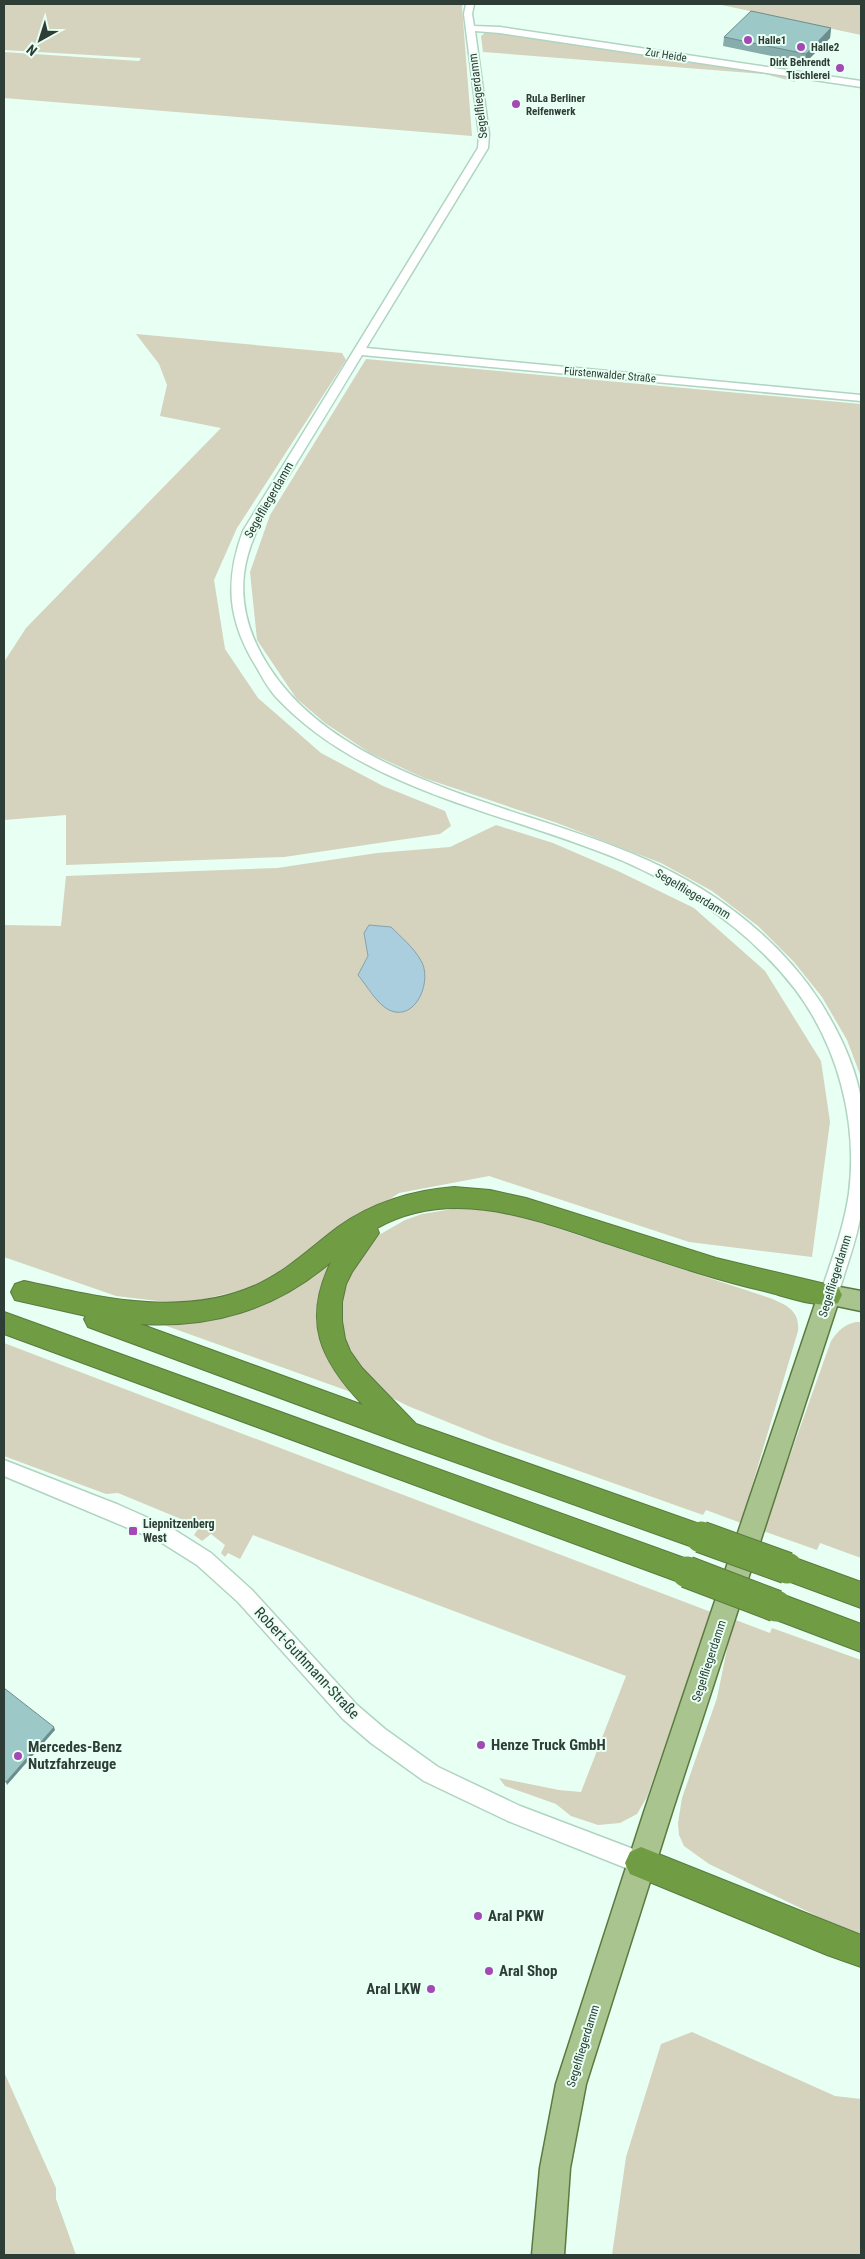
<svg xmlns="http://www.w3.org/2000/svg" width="865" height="2259" font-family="'Roboto Condensed',sans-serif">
<rect width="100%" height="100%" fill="#e8fff3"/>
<!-- green -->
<path fill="#d5d2be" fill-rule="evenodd" d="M4,4H463L462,7L472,136L4,98V52L139,61L141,58L4,50Z
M717,4H861V35Z
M486,32H499L645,54L654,59L675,58L793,76L795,77V82L765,74L483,52L481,36Z
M136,334L342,353L346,360L237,528L214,580L225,649L258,698L321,753L383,786L445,811L451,826L440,834L284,857L66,865V815L4,820V662L26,628L221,428L160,416L167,385L159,364Z
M366,359L861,404V1077L847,1040L822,997L794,962L758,926L712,891L661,863L557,823L424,778L370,753L325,723L296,698L257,640L250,572L270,515Z
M496,825L553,843L618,871L694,908L765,971L821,1061L830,1122L812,1257L689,1242L489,1176L399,1193L255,1287L183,1304L116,1296L4,1257V925L61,926L66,876L277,868L377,853L450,847ZM368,950L388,1009L359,975L368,956Z
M459,1208C487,1209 512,1214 538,1222L770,1298C787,1305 800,1311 798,1331L741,1523L706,1510L703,1515L492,1440L408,1406L386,1395L370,1381L345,1344L339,1316L345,1279L371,1242L379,1235L405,1220L422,1214Z
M344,1244L325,1290L362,1396L161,1324L176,1323Z
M856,1322H861V1558L820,1543L817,1550L763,1531L831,1341C838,1331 843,1325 856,1322Z
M4,1343L711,1612L647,1797L637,1814L620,1823L598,1825L571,1816L556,1804L505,1786L499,1778L559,1790L581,1792L626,1676L253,1535L240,1559L228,1553L225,1557L221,1553L225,1545L211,1534L202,1541L194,1535L198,1529L193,1524L118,1493L106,1494L4,1456Z
M733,1619L770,1633L772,1628L861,1660V1934L819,1917L709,1864L684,1846L679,1835L678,1823L682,1798L717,1698Z
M692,2032L835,2096L861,2099V2255H612L626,2157L661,2044Z
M4,2072L56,2188V2199L76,2255H4Z"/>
<!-- water -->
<path fill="#aacedd" stroke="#85a2ab" d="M369,925L391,927C401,937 413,947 420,959C434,979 416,1023 389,1010C377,1004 367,986 358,975L368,956L364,933Z"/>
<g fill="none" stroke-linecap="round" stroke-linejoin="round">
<defs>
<path id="minor" d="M466,4H474L472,14L474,26L500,27L861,81V87L500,33L475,31L489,134L488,148L366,348L861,395V401L362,355C341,390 319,426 297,462C276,497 249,532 244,574C240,608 251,639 269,667C341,779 517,805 633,854C708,885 776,934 821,1003C839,1032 856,1067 861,1100C864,1122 861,1145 861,1166C861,1183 864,1202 860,1219C855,1245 845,1270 838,1295L835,1300L829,1302L823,1300L820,1295C831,1262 844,1228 849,1193C858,1122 838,1046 795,989C750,931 689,890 623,861C508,812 363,792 275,696C268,688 262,677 257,668C228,622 224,582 243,531L478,148L479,134L464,14Z
M4,1460L119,1505L173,1529L211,1553L252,1590L357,1705L385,1729L438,1767L520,1806L649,1855L652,1863L649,1871L641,1874L508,1821L424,1781L371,1743L343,1719L238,1602L197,1565L159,1541L4,1476Z"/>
<path id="major" d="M829,1285L861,1291V1311L837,1306L672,1812L586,2084L570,2168L564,2255H532L540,2168L556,2084L644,1812L818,1295L821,1288Z"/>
<path id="highway" d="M454,1187L490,1190L526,1198L716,1258L838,1287L842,1295L838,1303C820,1309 787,1297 768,1292C716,1280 666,1263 615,1246C538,1221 455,1185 377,1228L379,1233L352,1272L346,1284L342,1302V1321L345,1339L350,1351L362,1368L416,1424L711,1528L715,1537L711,1546L701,1550L410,1446L88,1327L84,1319L86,1316L15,1300L11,1292L15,1284L24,1281C99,1297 180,1318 254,1286C286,1272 310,1248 338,1227C371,1203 413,1190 454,1187ZM331,1262C302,1321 320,1360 363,1405L140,1324C212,1328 275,1310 331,1262Z
M4,1312L687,1559L697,1563L701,1572L697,1581L687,1585L4,1334Z
M787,1555L861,1582V1608L777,1577L773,1568L777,1559Z
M776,1592L861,1624V1652L766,1616L762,1606L766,1596Z
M641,1847L861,1935V1967L827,1955L630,1874L625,1863L630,1852Z"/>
</defs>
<!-- minor casing -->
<use href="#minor" stroke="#afd4c1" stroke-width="3"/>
<!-- major casing -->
<use href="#major" stroke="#597b3f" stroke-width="3"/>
<!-- highway casing -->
<use href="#highway" stroke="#597b3f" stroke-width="2"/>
<!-- minor -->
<use href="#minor" fill="#fff" fill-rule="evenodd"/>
<!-- major -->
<use href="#major" fill="#a9c48f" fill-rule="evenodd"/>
<!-- highway -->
<use href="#highway" fill="#709c44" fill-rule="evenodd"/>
<defs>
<path id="highway-bridge" d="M701,1537L787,1568
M687,1572L776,1606"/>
</defs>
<!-- highway-bridge casing -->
<use href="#highway-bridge" stroke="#597b3f" stroke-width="33" stroke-linecap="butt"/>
<!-- highway-bridge -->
<use href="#highway-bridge" stroke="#709c44" stroke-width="31"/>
</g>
<!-- wall -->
<path fill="#86adac" d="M831,28L830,38L805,63L723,46L724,37Z"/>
<!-- shaded-wall -->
<path fill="#6d8d8c" d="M831,28L830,38L805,63L806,54Z
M54,1727L55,1730L7,1785L6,1782Z"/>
<!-- building -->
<path fill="#9cc9c8" stroke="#6d8d8c" d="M751,11L831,28L806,54L724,37Z
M4,1688L54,1727L6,1782L4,1781Z"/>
<!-- markers -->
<g fill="#a348b4" stroke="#e8fff3" stroke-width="2">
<circle cx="748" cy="40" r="5"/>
<circle cx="801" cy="47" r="5"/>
<circle cx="840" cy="68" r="5"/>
<circle cx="516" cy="104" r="5"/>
<rect x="128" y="1526" width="10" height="10" rx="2.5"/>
<circle cx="481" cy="1745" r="5"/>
<circle cx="18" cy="1756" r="5"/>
<circle cx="478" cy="1916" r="5"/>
<circle cx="489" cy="1971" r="5"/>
<circle cx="431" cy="1989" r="5"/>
</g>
<g text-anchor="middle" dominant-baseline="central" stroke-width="4" stroke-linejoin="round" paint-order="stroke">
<!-- far-poi labels -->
<g font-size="11" font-weight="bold" fill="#2e3d36" stroke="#e8fff3" text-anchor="start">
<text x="758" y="40">Halle1</text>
<text x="811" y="47">Halle2</text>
<text x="830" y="62" text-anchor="end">Dirk Behrendt<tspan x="830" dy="13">Tischlerei</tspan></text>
<text x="526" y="98">RuLa Berliner<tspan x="526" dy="13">Reifenwerk</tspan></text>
</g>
<!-- far-street labels -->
<g font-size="11" fill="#2e3d36" stroke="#e8fff3">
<text transform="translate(666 55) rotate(9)">Zur Heide</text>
<text transform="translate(610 375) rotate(5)">Fürstenwalder Straße</text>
</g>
<!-- street labels -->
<g font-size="12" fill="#2e3d36" stroke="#e8fff3">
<text transform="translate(478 96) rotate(-97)">Segelfliegerdamm</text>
<text transform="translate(269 500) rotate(-60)">Segelfliegerdamm</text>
<text transform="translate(693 894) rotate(31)">Segelfliegerdamm</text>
<text transform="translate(835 1276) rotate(-73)">Segelfliegerdamm</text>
<text transform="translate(709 1661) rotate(-72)">Segelfliegerdamm</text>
<text transform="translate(583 2046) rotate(-73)">Segelfliegerdamm</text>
</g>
<!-- poi labels -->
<g font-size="12" font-weight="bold" fill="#2e3d36" stroke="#e8fff3" text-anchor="start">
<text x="143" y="1524">Liepnitzenberg<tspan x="143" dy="14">West</tspan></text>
</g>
<!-- near-street labels -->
<g font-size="15" fill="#2e3d36" stroke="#e8fff3">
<text transform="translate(307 1663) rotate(47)">Robert-Guthmann-Straße</text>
</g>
<!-- near-poi labels -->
<g font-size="15" font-weight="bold" fill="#2e3d36" stroke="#e8fff3" text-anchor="start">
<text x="491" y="1745">Henze Truck GmbH</text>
<text x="28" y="1747">Mercedes-Benz<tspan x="28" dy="17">Nutzfahrzeuge</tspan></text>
<text x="488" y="1916">Aral PKW</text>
<text x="499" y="1971">Aral Shop</text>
<text x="421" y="1989" text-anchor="end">Aral LKW</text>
</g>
</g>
<!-- border -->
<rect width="865" height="2259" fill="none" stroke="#2e3d36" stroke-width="10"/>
<!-- north arrow -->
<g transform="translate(40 40) rotate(219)" stroke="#e8fff3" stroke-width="4" paint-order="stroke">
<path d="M0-4L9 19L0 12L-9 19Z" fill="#2e3d36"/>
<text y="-8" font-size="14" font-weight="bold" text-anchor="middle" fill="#2e3d36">N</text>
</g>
</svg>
